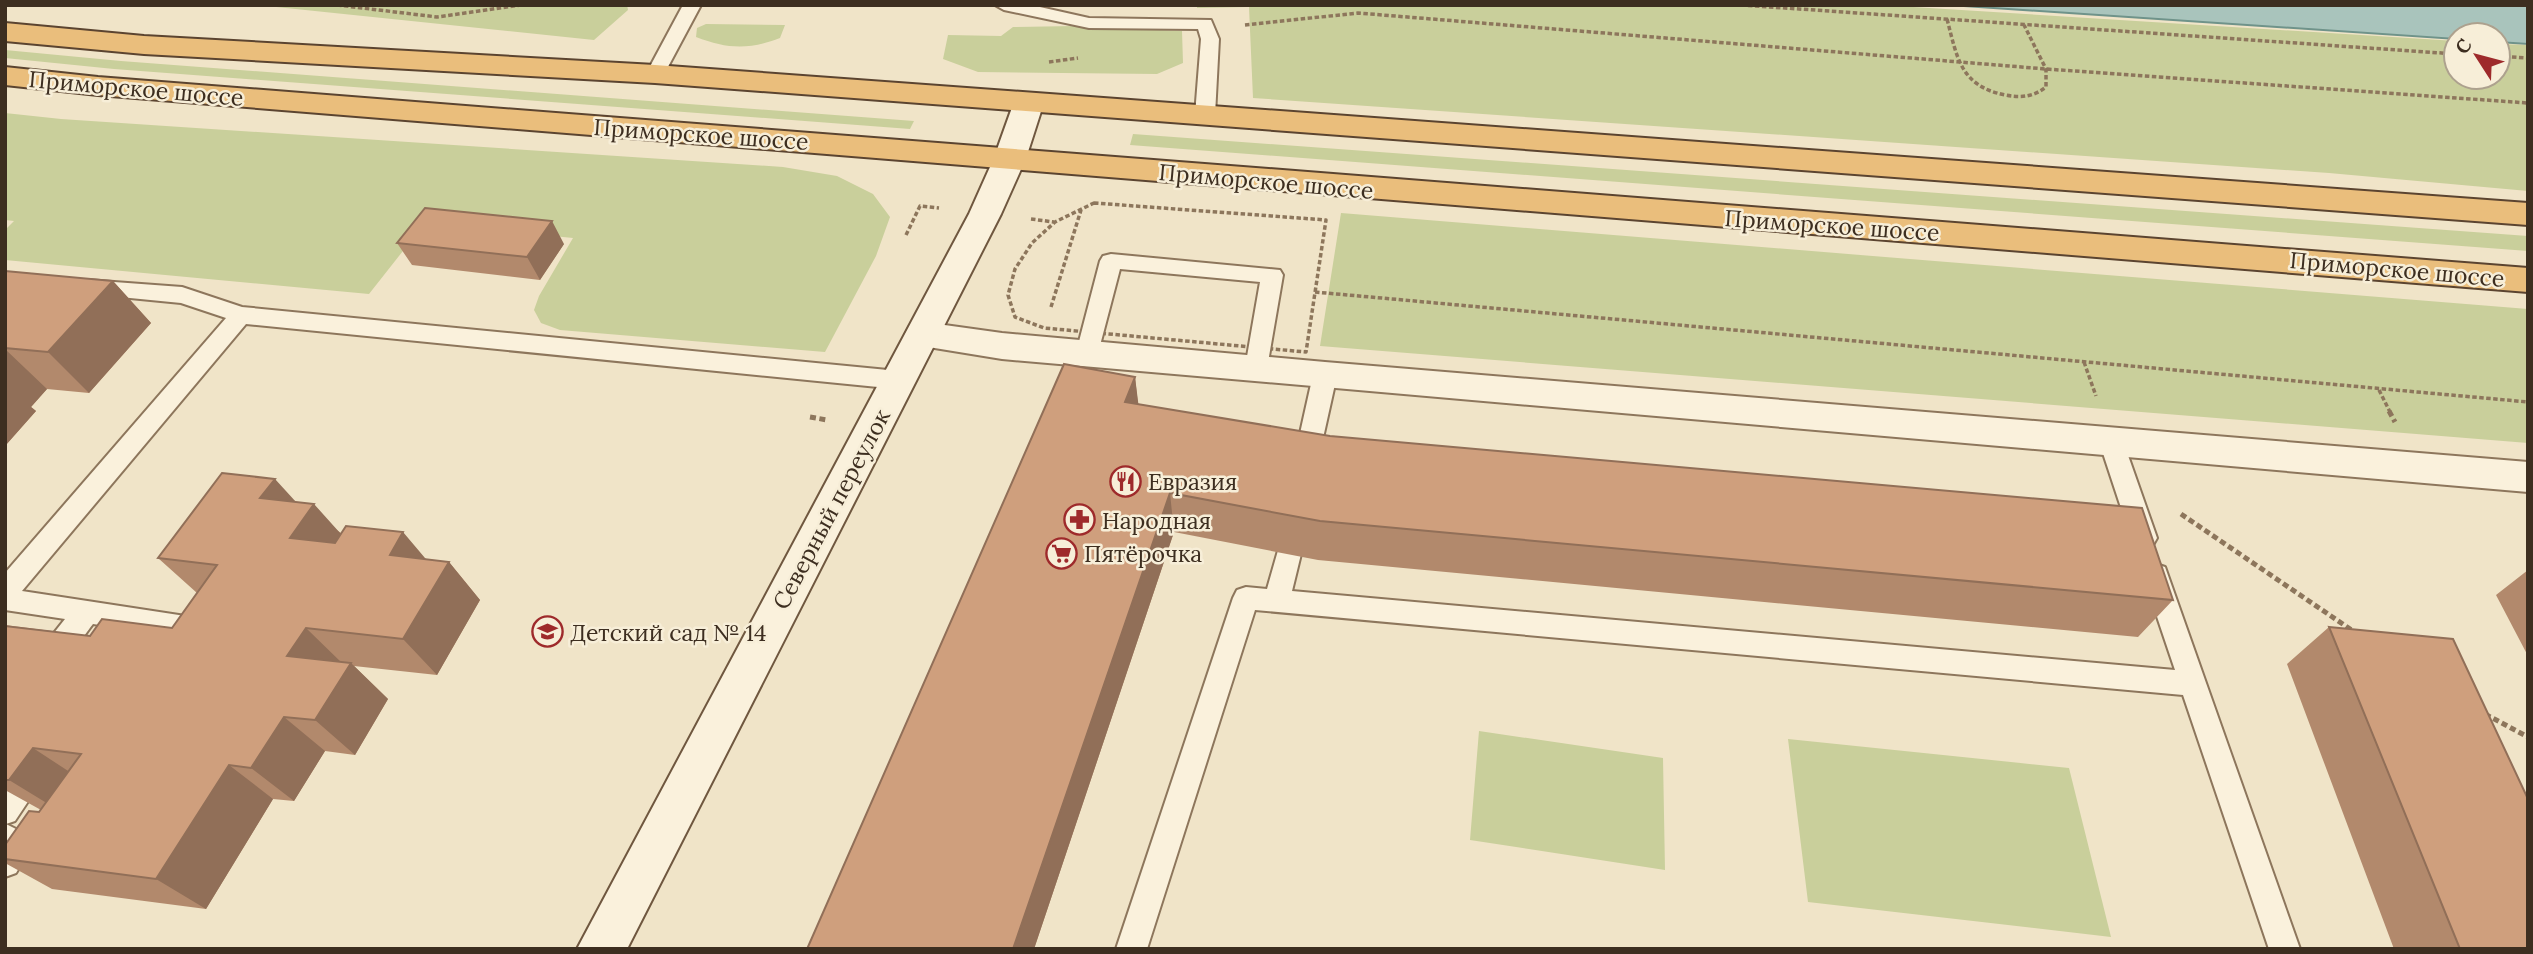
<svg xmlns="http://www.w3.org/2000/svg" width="2533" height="954" font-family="Lora,serif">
<rect width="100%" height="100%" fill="#f0e4c8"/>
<!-- green -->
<path fill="#c9cf9b" d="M257,5H627L628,10L594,40Z
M1197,5H1881L2456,41V77H2498V44L2528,45V191L2329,173L1253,98L1249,7L1197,8Z
M706,24L785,25L780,38C749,50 727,49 696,37L697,28Z
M1074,26L1182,31L1183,63L1157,74L978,72L943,59L948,35L1001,36L1013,27Z
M5,50L121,61L914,121L910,129L114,69L5,58Z
M5,113L61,119L783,167L837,176L873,194L890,217L876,256L825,352L560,330L541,323L534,310L539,296L573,238L425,223L369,294L5,260V230L14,221L5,220Z
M1133,134L2528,236V251L1130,145Z
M1341,213L2528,309V443L1320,346Z
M1479,731L1663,758L1665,870L1470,840Z
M1788,739L2069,768L2111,937L1808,902Z"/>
<!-- water -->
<path fill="#a9c4bc" stroke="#6f938a" stroke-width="2" d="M1949,5H2528V44L2498,42V35H2456V39Z"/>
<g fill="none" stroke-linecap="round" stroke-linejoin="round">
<defs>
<path id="service" d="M683,5H701L662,78H648L646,74Z
M995,5H1031L1089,18L1211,20L1219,39L1215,115L1212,119H1198L1195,115L1201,39L1198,29L1089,28L1004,10Z
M1111,254L1280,270L1283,275L1267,368L1264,374L1256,376L1248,374L1245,368L1260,282L1120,269L1098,353L1095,359L1087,361L1079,359L1076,353L1100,261L1103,256Z
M87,280L182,287L242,307L898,371L906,374L910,380L906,386L898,389L246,324L22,591L205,619L214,622L218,630L214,638L205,641L93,624C80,640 62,675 38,666L34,658L65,619L5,610V573L226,318L181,303L79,293L76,288L79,283Z
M1325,366L1333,369L1337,375L1317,465L1314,472L1305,475L1296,472L1293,465L1313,375L1317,369Z
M2112,435L2121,437L2124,444L2157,538L2153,545L2144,548L2135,545L2131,538L2100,444L2103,437Z
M1288,543L1297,547L1301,554L1292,591L2175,670L2143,575L2147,567L2156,564L2165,567L2300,949H2269L2183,695L1255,610L1147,949H1116L1233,598L1237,590L1246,587L1267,589L1279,547Z
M21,778L31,782L35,791L15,821L6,824L28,835L33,845L16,873L5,877V788L11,782Z"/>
<path id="minor" d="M923,322L1002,333L1325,362L2528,462V492L1002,359L910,344L905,335L910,326Z"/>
<path id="secondary" d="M1029,93L1040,95L1044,102L1026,158L1001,214L627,949H577L969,214L994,158L1014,102L1018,95Z"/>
<path id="trunk" d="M5,23L144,36L655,65L2528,203V225L655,83L144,54L5,41Z
M5,67L98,77L2528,268V292L98,95L5,85Z"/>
</defs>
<!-- service casing -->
<use href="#service" stroke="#8d765c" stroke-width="4"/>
<!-- minor casing -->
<use href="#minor" stroke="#8d765c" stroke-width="4"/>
<!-- secondary casing -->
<use href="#secondary" stroke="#6f573f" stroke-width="4"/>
<!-- trunk casing -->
<use href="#trunk" stroke="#5b4430" stroke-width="4"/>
<!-- path-far1 -->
<path stroke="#8d765c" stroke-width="3.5" stroke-dasharray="4.5 2.5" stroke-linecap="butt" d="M337,5L437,17L521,5
M1741,5L2456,54
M1947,19C1957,57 1960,86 2005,95C2021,98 2033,97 2046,87V69L2024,25
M1245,25L1358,13L2046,69L2528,103
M2498,56L2528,58
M1049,62L1078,58
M1094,203L1326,220L1306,352L1044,328L1015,317L1008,295L1015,269L1032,243L1055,222Z
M1031,219L1054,222
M906,235L920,206L939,208
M1315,292L2528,402
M1051,307L1081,210
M2084,362L2096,396
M2379,390L2390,412"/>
<!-- path -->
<path stroke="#8d765c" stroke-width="5" stroke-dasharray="6 3.5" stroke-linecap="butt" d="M2389,411L2395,422
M810,417L827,420
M2181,514L2353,631
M2485,714L2528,737"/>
<!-- service -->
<use href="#service" fill="#faf1dc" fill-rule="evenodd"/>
<!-- minor -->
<use href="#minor" fill="#faf1dc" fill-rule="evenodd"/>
<!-- secondary -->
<use href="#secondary" fill="#faf1dc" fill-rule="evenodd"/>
<!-- trunk -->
<use href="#trunk" fill="#eabe7c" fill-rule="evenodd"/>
</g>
<!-- wall -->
<path fill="#b2896c" d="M397,243L564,244L540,280L412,265Z
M5,271L113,281L151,323L89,393L47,389L31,407L36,411L5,446Z
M1135,377L1138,405L2173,600L2138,637L1318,560L1174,532L1034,949H807Z
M296,502L341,533L426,559L449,562L480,600L437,675L354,666L388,699L355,755L325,751L294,801L273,799L206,909L52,889L5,863V845L41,810L5,790V625L90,636L172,628L197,593L158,558Z
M2528,570V656L2496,595Z
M2329,627L2528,949H2394L2287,664Z"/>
<!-- shaded-wall -->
<path fill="#916f58" d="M552,221L564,244L540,280L527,257Z
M113,281L151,323L89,393L48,352Z
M5,349L47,389L31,407L36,411L5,446Z
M1135,377L1140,417L1125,402Z
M275,479L307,514L314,504L349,543L327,577L290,538L260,498Z
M1170,493L1174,532L1034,949H1013Z
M403,532L436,571L390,555Z
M449,562L480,600L437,675L403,639Z
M306,628L344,665L287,656Z
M351,663L388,699L355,755L315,720Z
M284,717L325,751L294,801L251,768Z
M33,748L85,782L63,813L9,780Z
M229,765L273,799L206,909L156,879Z"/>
<!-- building -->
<path fill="#cf9f7d" stroke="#916f58" stroke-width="2" d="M425,208L552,221L527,257L397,243Z
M5,271L113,281L48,352L5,348Z
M1064,364L1135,377L1125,402L1330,436L2142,508L2173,600L1320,521L1170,493L1013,949H807Z
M222,473L275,479L260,498L314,504L290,538L335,543L346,526L403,532L390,555L449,562L403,639L306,628L287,656L351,663L315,720L284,717L251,768L229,765L156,879L5,859V845L29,811L39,812L81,754L33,748L9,780H5V626L90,636L102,619L172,628L217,565L158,558Z
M2329,627L2453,639L2528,799V949H2460Z"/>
<!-- icons -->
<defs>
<symbol id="restaurant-ring" viewBox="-11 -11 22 22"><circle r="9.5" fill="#f7eed8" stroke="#9e2a2b" stroke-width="1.5"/><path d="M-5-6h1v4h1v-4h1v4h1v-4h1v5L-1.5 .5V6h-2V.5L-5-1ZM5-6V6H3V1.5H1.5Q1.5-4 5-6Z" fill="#9e2a2b"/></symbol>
<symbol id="pharmacy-ring" viewBox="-11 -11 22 22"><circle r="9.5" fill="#f7eed8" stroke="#9e2a2b" stroke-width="1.5"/><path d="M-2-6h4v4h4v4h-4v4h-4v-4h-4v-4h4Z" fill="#9e2a2b"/></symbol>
<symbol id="supermarket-ring" viewBox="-11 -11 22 22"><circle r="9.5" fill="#f7eed8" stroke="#9e2a2b" stroke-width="1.5"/><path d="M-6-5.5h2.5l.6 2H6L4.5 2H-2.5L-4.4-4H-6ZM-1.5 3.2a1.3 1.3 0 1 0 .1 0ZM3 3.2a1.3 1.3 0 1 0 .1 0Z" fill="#9e2a2b"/></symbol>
<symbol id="school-ring" viewBox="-11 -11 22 22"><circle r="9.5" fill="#f7eed8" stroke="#9e2a2b" stroke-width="1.5"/><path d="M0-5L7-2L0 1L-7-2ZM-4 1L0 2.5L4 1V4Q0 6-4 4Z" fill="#9e2a2b"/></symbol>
</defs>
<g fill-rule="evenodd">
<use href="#restaurant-ring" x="1108" y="464" width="35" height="35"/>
<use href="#pharmacy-ring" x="1062" y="502" width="35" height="35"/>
<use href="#supermarket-ring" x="1044" y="536" width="35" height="35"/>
<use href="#school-ring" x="530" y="614" width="35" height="35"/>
</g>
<g text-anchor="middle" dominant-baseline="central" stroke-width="5" stroke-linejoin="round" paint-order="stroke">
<!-- street labels -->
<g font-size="23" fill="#3d2e20" stroke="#f7eed8">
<text transform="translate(136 88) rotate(5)">Приморское шоссе</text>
<text transform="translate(701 134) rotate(4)">Приморское шоссе</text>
<text transform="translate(1266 181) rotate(5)">Приморское шоссе</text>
<text transform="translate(1832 225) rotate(4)">Приморское шоссе</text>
<text transform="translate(2397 269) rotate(5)">Приморское шоссе</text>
<text transform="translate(831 509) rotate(-62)">Северный переулок</text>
</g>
<!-- poi labels -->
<g font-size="23" fill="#3d2e20" stroke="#f7eed8" text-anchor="start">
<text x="1148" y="481">Евразия</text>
<text x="1102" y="520">Народная</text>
<text x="1084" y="553">Пятёрочка</text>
<text x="570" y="632">Детский сад № 14</text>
</g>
</g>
<!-- border -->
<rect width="2533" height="954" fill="none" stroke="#3d2e20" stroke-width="14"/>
<!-- north arrow -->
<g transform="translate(2477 56) rotate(306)"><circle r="33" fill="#f7eed8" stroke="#ada18e" stroke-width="2"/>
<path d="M0-5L12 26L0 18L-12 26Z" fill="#9e2a2b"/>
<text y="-10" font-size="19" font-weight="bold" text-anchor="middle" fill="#3d2e20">С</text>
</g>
</svg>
